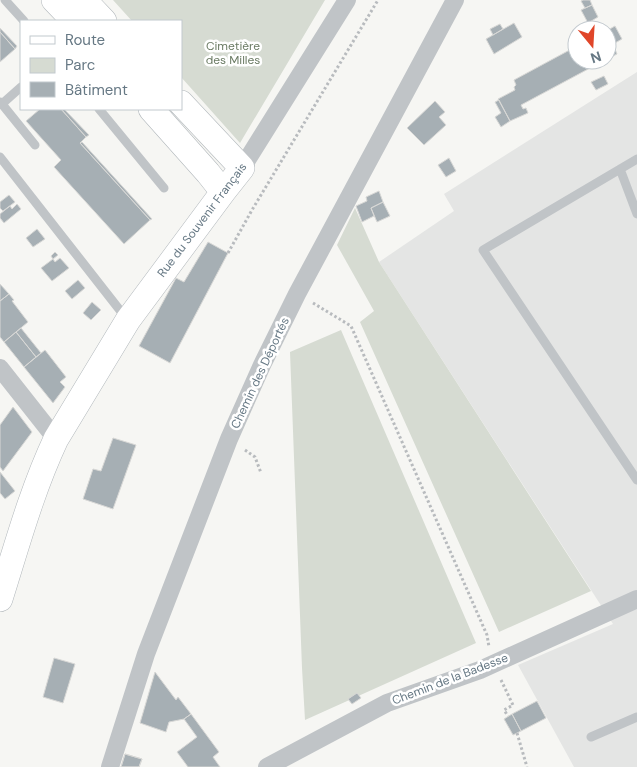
<svg xmlns="http://www.w3.org/2000/svg" width="637" height="767" font-family="'DM Sans',sans-serif">
<rect width="100%" height="100%" fill="#f6f6f3"/>
<!-- built -->
<path fill="#e4e5e4" d="M637,72V767H574L518,665L613,624L379,262L454,211L444,194Z"/>
<!-- green -->
<path fill="#d6dbd2" d="M113,0H325L240,143L181,77V21H132Z
M355,208L379,262L591,591L499,632L360,322L374,311L337,245Z
M341,330L476,643L305,720L302,668L290,352Z"/>
<!-- building -->
<path fill="#a6afb4" stroke="#d8d8d6" d="M583,0H590L592,5L585,8L581,1Z
M592,5L598,17L588,23L581,10Z
M514,23L522,37L494,54L486,39Z
M500,24L503,29L493,35L490,29Z
M615,26L622,39L615,43L608,30Z
M0,28L17,46L15,49L0,32Z
M608,30L615,43L609,46L612,51L615,49L617,54L607,59Z
M0,32L15,49L0,62Z
M577,46V60H605L521,105L523,109L526,108L528,113L510,121L498,99L515,90L514,87L516,85L514,80Z
M604,76L608,84L596,90L591,82Z
M499,100L510,121L501,127L495,117L501,113L495,102Z
M435,101L445,112L439,117L446,125L424,145L407,128Z
M40,109H61L86,137L80,143L150,220L124,244L54,167L61,160L26,121Z
M61,109H64L89,135L86,137Z
M82,142L152,219L150,220L80,143Z
M449,158L456,171L446,177L438,165Z
M379,191L383,202L371,208L374,216L362,222L356,206L367,201L366,197Z
M9,195L15,202L3,211L0,208V202Z
M383,202L390,216L377,222L371,208Z
M17,204L21,209L4,223L0,218V214L10,206L12,209Z
M37,229L45,239L33,247L26,238Z
M208,242L228,253L170,363L139,346L176,278L184,282Z
M55,252L58,255L53,259L51,256Z
M60,258L69,268L52,281L41,268L53,259L55,262Z
M78,280L85,288L72,299L65,291Z
M0,284L9,294L0,301Z
M9,294L14,300L12,301L28,322L4,342L0,337V301Z
M92,302L101,310L91,320L83,313Z
M21,328L41,353L36,357L16,332Z
M16,332L36,357L24,367L4,342Z
M45,350L66,377L60,382L65,387L53,403L24,367Z
M13,407L32,432L3,471L0,467V425Z
M113,438L136,445L113,509L83,499L93,469L101,471Z
M0,472L15,491L5,499L0,493Z
M54,658L75,664L63,703L43,697Z
M155,672L176,700L178,697L191,714L184,719L169,722L166,732L140,723Z
M357,693L361,698L352,704L348,699Z
M537,701L546,718L521,731L512,714Z
M191,714L219,752L213,757L220,767H188L177,752L197,737L184,719Z
M512,714L521,731L513,735L504,719Z
M125,754L142,759L139,767H121Z
M125,754L142,759L139,767H121Z"/>
<g fill="none" stroke-linecap="round" stroke-linejoin="round">
<defs>
<path id="secondary" d="M54,0L74,21
M84,0L104,21
M151,109L208,173L223,192
M0,599C17,545 32,490 56,439L128,320L223,192L242,168L181,103"/>
</defs>
<!-- secondary casing -->
<use href="#secondary" stroke="#b2b8bc" stroke-width="26"/>
<!-- path -->
<path stroke="#b8bbbe" stroke-width="3" stroke-dasharray="2.5 2.5" stroke-linecap="butt" d="M228,253L252,210L378,0
M313,303L351,326L487,635L489,647
M245,450L255,457L261,473
M501,680L513,705L504,710L508,716
M517,733L527,767"/>
<!-- lane -->
<path stroke="#c0c4c7" stroke-width="9" d="M5,0L24,21
M0,102L2,104L21,87
M2,104L35,145
M99,109L164,188
M0,157L126,318
M637,159L483,250L637,480
M620,169L637,214
M591,737L637,717"/>
<!-- street -->
<path stroke="#c0c4c7" stroke-width="18" d="M242,168L347,0
M0,368L56,439
M110,767L146,654L229,439L262,365L297,294L455,0
M267,767L387,703L480,670L637,599"/>
<!-- secondary -->
<use href="#secondary" stroke="#fff" stroke-width="25"/>
</g>
<g text-anchor="middle" dominant-baseline="central" stroke-width="5" stroke-linejoin="round" paint-order="stroke">
<!-- park labels -->
<g font-size="12" fill="#6b7b64" stroke="#fff">
<text x="233" y="46">Cimetière<tspan x="233" dy="14">des Milles</tspan></text>
</g>
<!-- street labels -->
<g font-size="12" fill="#667884" stroke="#fff">
<text transform="translate(202 220) rotate(-53)">Rue du Souvenir Français</text>
<text transform="translate(260 373) rotate(-65)">Chemin des Déportés</text>
<text transform="translate(450 679) rotate(-21)">Chemin de la Badesse</text>
</g>
</g>
<!-- legend -->
<rect x="20" y="20" width="162" height="90" fill="#ffffff" stroke="#c2c9ce"/>
<rect x="30" y="36" width="25" height="8" fill="#ffffff" stroke="#c2c9ce"/>
<text x="65" y="45" font-size="15" fill="#667884">Route</text>
<rect x="30" y="58" width="25" height="15" fill="#d6dbd2" stroke="#c2c9ce"/>
<text x="65" y="70" font-size="15" fill="#667884">Parc</text>
<rect x="30" y="82" width="25" height="15" fill="#a6afb4" stroke="#c2c9ce"/>
<text x="65" y="95" font-size="15" fill="#667884">Bâtiment</text>
<!-- north arrow -->
<g transform="translate(592 45) rotate(162)"><circle r="24" fill="#ffffff" stroke="#c2c9ce"/>
<path d="M0-4L9 19L0 12L-9 19Z" fill="#e04629"/>
<text y="-8" font-size="14" font-weight="bold" text-anchor="middle" fill="#667884">N</text>
</g>
</svg>
